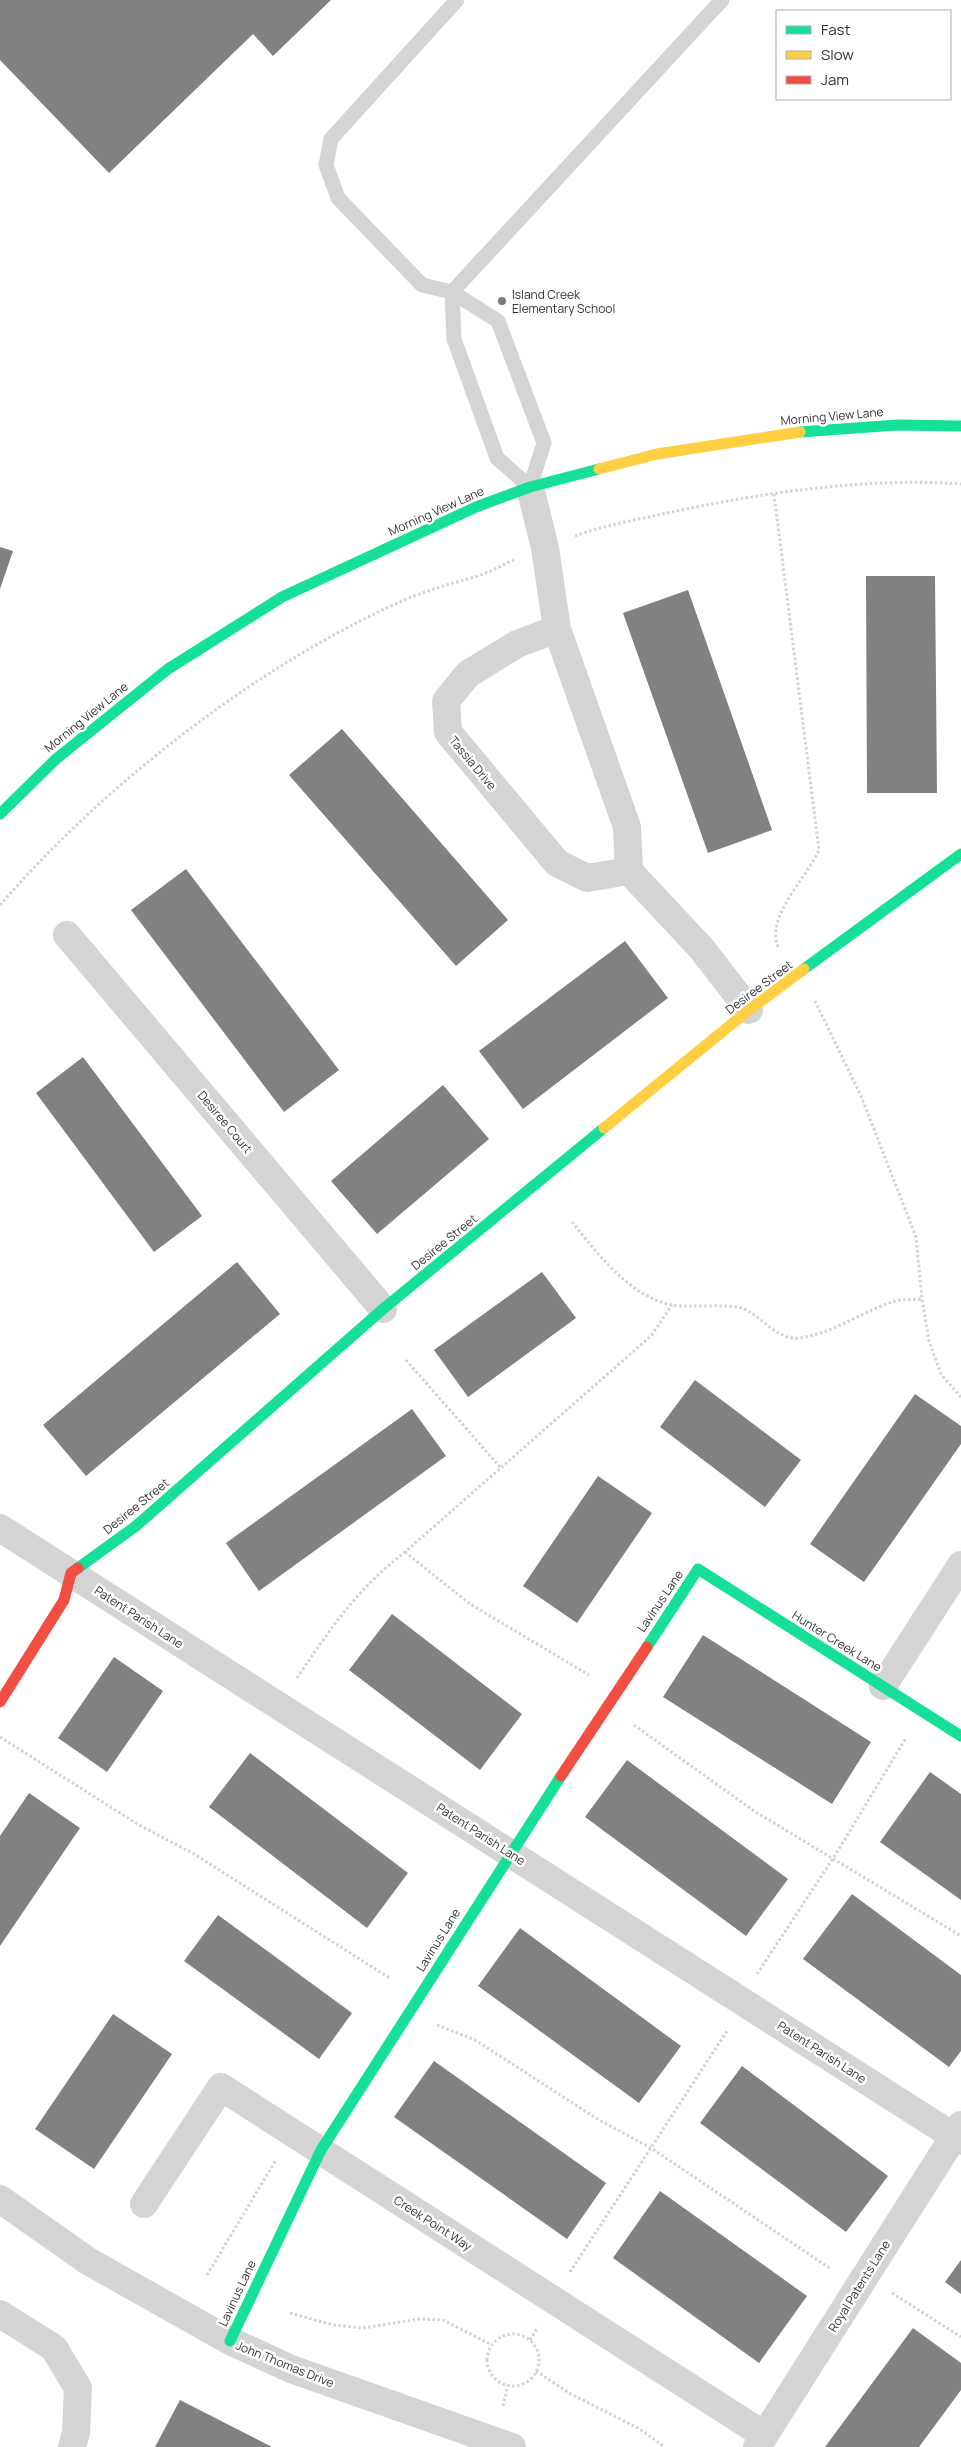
<svg xmlns="http://www.w3.org/2000/svg" width="961" height="2447" font-family="Manrope,sans-serif">
<rect width="100%" height="100%" fill="#fff"/>
<!-- building -->
<path fill="#818181" d="M0,0H331L273,56L253,34L109,173L0,60Z
M0,547L13,551L0,589Z
M866,576H935L937,793H867Z
M688,590L772,830L708,853L623,613Z
M342,729L508,920L456,966L289,775Z
M186,869L339,1070L284,1112L131,910Z
M625,941L668,998L523,1109L479,1051Z
M83,1057L202,1216L154,1252L36,1093Z
M443,1085L489,1139L377,1234L331,1181Z
M237,1262L280,1314L86,1476L43,1425Z
M542,1272L576,1318L468,1397L434,1350Z
M695,1380L801,1460L765,1507L660,1427Z
M915,1394L961,1426V1444L864,1582L810,1544Z
M412,1409L446,1456L259,1591L226,1543Z
M598,1476L652,1513L577,1623L523,1586Z
M392,1614L522,1714L480,1770L349,1670Z
M703,1635L871,1742L832,1804L663,1697Z
M114,1657L163,1691L107,1772L58,1738Z
M250,1753L408,1873L367,1928L209,1807Z
M627,1760L788,1879L746,1936L585,1817Z
M930,1772L961,1794V1900L880,1842Z
M29,1793L80,1828L0,1946V1836Z
M852,1894L961,1975V2051L949,2067L803,1959Z
M218,1915L352,2013L319,2059L184,1961Z
M520,1928L681,2046L639,2103L478,1986Z
M113,2014L172,2054L94,2169L35,2129Z
M434,2061L606,2183L567,2239L394,2117Z
M742,2066L888,2176L846,2232L700,2123Z
M660,2191L807,2296L759,2363L613,2258Z
M961,2260V2294L945,2282Z
M913,2328L961,2363V2390L919,2447H825Z
M180,2400L272,2447H155Z"/>
<g fill="none" stroke-linecap="round" stroke-linejoin="round">
<!-- path -->
<path stroke="#d3d3d3" stroke-width="3" stroke-dasharray="2.5 2.5" stroke-linecap="butt" d="M774,494L819,850C808,876 763,919 779,949
M575,536C604,525 637,520 667,513C760,493 867,477 961,484
M0,905C96,794 234,684 366,618C386,608 407,598 428,591C449,583 473,579 493,570C500,567 506,563 514,560
M815,1001L861,1096L916,1237L922,1299L929,1341L941,1374L961,1397
M572,1222C597,1253 630,1297 672,1305C690,1308 731,1303 744,1309C763,1317 777,1341 800,1338C834,1333 863,1311 895,1301C904,1299 913,1300 922,1299
M406,1360L500,1467
M405,1552L470,1604L589,1675
M297,1678C330,1629 357,1589 405,1552L651,1336L672,1305
M634,1725L754,1811L961,1936
M0,1737L139,1825L194,1854L391,1979
M757,1974L834,1857L906,1738
M437,2025L475,2040L599,2120L651,2148L831,2269
M570,2272L727,2031
M207,2275L276,2160
M892,2293L961,2337
M290,2313L333,2325L363,2328L419,2319L443,2320L492,2345
M487 2360a26 26 0 1 1 52 0a26 26 0 1 1-52 0Z
M530,2340L538,2327
M536,2371L569,2393L638,2428L665,2447
M503,2406L508,2385"/>
<!-- lane -->
<path stroke="#d4d4d4" stroke-width="15" d="M457,0L331,139L326,165L338,198L422,285L452,292L498,321L544,443L530,487L497,458L454,339L452,292L722,0"/>
<!-- street -->
<path stroke="#d4d4d4" stroke-width="28" d="M530,487L545,548L557,629L627,827L629,871
M557,629L517,644L468,674L446,701L448,732L557,863L587,878L629,871L702,949L749,1010
M67,935L383,1309
M0,1528L961,2141
M883,1686L961,1565
M0,2199L88,2261L230,2341L291,2369L512,2447
M144,2204L221,2087L764,2435
M0,2314L54,2348L78,2388L76,2433L72,2447
M757,2447L961,2125"/>
<!-- fast -->
<path stroke="#16e098" stroke-width="11" d="M800,432L897,425L961,426
M0,814L56,759L168,669L282,597L476,507L530,487L599,469
M804,969L961,854
M78,1568L136,1526L383,1309L604,1128
M647,1647L698,1569L961,1736
M230,2341L321,2150L561,1776"/>
<!-- slow -->
<path stroke="#ffcf43" stroke-width="11" d="M599,469L657,454L800,432
M604,1128L749,1010L804,969"/>
<!-- jam -->
<path stroke="#f24e42" stroke-width="11" d="M0,1702L64,1600L71,1573L78,1568
M561,1776L647,1647"/>
</g>
<!-- markers -->
<circle fill="#7a7a7a" stroke="#fff" stroke-width="2" cx="502" cy="301" r="5"/>
<g text-anchor="middle" dominant-baseline="central" stroke-width="5" stroke-linejoin="round" paint-order="stroke">
<!-- poi labels -->
<g font-size="12" fill="#333" stroke="#fff" text-anchor="start">
<text x="512" y="294">Island Creek<tspan x="512" dy="14">Elementary School</tspan></text>
</g>
<!-- street labels -->
<g font-size="12" fill="#333" stroke="#fff">
<text transform="translate(832 416) rotate(-5)">Morning View Lane</text>
<text transform="translate(436 511) rotate(-24)">Morning View Lane</text>
<text transform="translate(86 717) rotate(-39)">Morning View Lane</text>
<text transform="translate(473 763) rotate(50)">Tassia Drive</text>
<text transform="translate(759 987) rotate(-37)">Desiree Street</text>
<text transform="translate(225 1122) rotate(50)">Desiree Court</text>
<text transform="translate(444 1242) rotate(-39)">Desiree Street</text>
<text transform="translate(136 1506) rotate(-39)">Desiree Street</text>
<text transform="translate(660 1601) rotate(-56)">Lavinus Lane</text>
<text transform="translate(139 1617) rotate(33)">Patent Parish Lane</text>
<text transform="translate(837 1641) rotate(32)">Hunter Creek Lane</text>
<text transform="translate(481 1834) rotate(33)">Patent Parish Lane</text>
<text transform="translate(438 1940) rotate(-58)">Lavinus Lane</text>
<text transform="translate(822 2052) rotate(33)">Patent Parish Lane</text>
<text transform="translate(433 2223) rotate(33)">Creek Point Way</text>
<text transform="translate(859 2286) rotate(-58)">Royal Patents Lane</text>
<text transform="translate(237 2293) rotate(-65)">Lavinus Lane</text>
<text transform="translate(285 2364) rotate(22)">John Thomas Drive</text>
</g>
</g>
<!-- legend -->
<rect x="776" y="10" width="175" height="90" fill="#ffffff" stroke="#adadad"/>
<rect x="786" y="26" width="25" height="8" fill="#16e098" stroke="#adadad"/>
<text x="821" y="35" font-size="15" fill="#333333">Fast</text>
<rect x="786" y="51" width="25" height="8" fill="#ffcf43" stroke="#adadad"/>
<text x="821" y="60" font-size="15" fill="#333333">Slow</text>
<rect x="786" y="76" width="25" height="8" fill="#f24e42" stroke="#adadad"/>
<text x="821" y="85" font-size="15" fill="#333333">Jam</text>
</svg>
